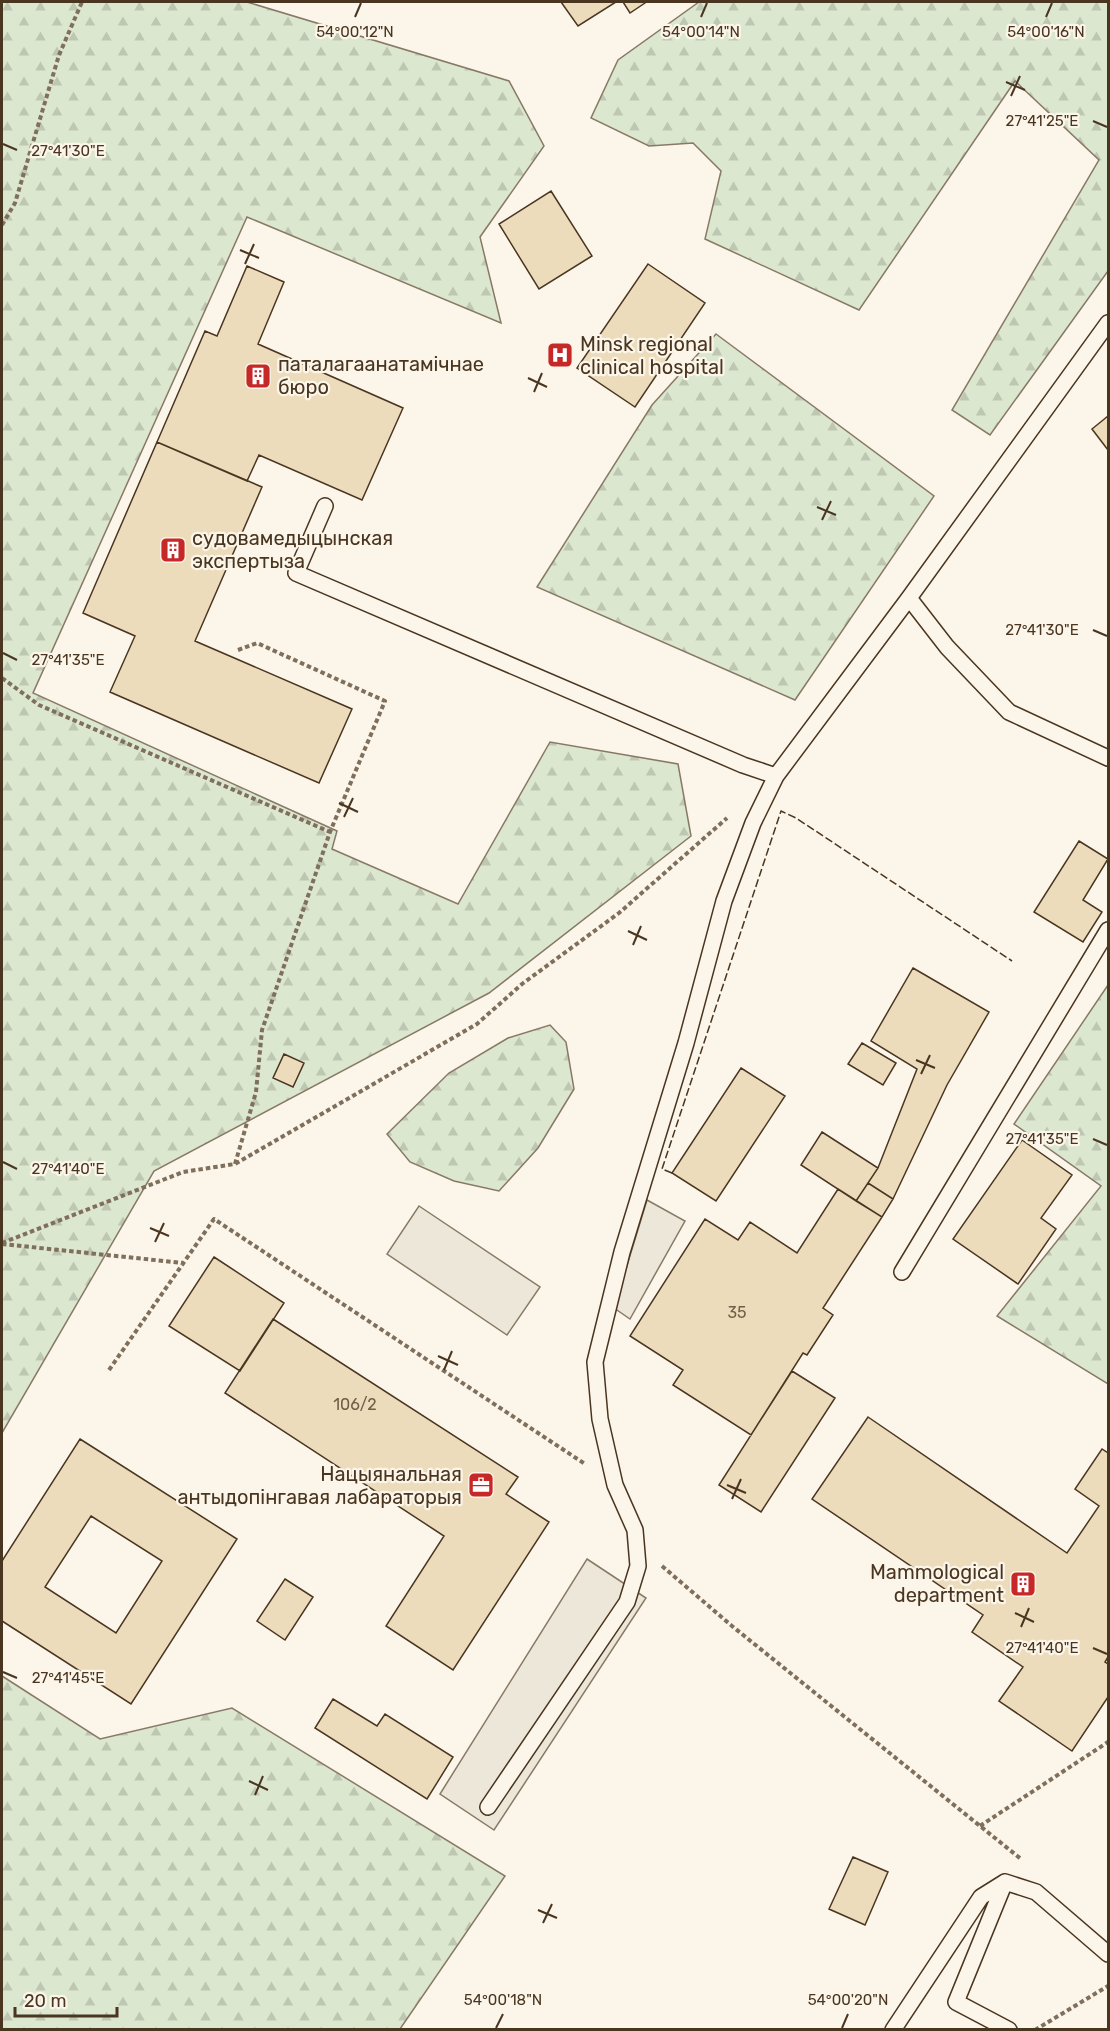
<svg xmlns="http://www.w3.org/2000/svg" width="1110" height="2031" font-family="Rubik,sans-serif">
<defs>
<pattern id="forest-firs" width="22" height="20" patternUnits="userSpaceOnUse" patternTransform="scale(1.5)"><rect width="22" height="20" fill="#dce7d0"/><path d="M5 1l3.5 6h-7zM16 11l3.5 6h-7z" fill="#bec7b2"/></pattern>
</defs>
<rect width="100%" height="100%" fill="#fbf6e9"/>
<!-- forest -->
<path fill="url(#forest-firs)" stroke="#887966" stroke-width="1.5" d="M2,2H247L509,81L544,146L480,237L501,323L247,217L33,693L337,831L332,849L458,904L550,742L678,764L691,836L489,993L154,1171L2,1433Z
M699,2H1108V271L990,435L952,410L1099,160L1015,81L859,310L705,239L721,171L693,143L649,146L591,118L618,60Z
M716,334L934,496L795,700L537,587L652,405Z
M1108,985V1384L997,1316L1101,1186L1014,1124Z
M550,1025L566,1042L574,1089L538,1148L499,1191L454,1181L410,1162L387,1134L449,1073L508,1038Z
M2,1676L100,1739L232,1708L505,1876L400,2029H2Z"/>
<!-- parking -->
<path fill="#ede7d9" stroke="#887966" stroke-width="1.5" d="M647,1200L685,1221L630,1319L614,1308Z
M419,1206L540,1287L507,1335L387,1254Z
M587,1559L646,1598L494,1830L440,1794Z"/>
<!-- building -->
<path fill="#ecdcbc" stroke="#4a3520" stroke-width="1.5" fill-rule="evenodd" d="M561,2H616L578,26Z
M623,2H644L645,3L630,13Z
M551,191L592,256L539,289L499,224Z
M648,264L705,303L635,407L577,368Z
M247,266L284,282L258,344L403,408L362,500L259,455L247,481L157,442L205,331L217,336Z
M1108,416V450L1092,429Z
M157,442L262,487L195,641L352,709L319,783L110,692L135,636L83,613Z
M1079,841L1108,859L1083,900L1102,912L1083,942L1034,912Z
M913,968L989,1012L947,1085L893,1199L868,1183L878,1168L917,1069L871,1041Z
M862,1043L896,1063L883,1085L848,1064Z
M284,1054L304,1063L293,1087L273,1078Z
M741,1068L785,1096L716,1201L672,1173Z
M822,1132L878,1168L856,1201L801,1165Z
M1022,1140L1072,1175L1041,1218L1056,1229L1018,1284L953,1239Z
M868,1183L893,1199L882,1217L856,1201Z
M838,1189L882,1217L823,1308L833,1315L807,1355L803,1353L751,1435L673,1385L683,1370L630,1336L705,1219L738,1240L750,1222L797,1253Z
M214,1257L284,1303L240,1371L169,1326Z
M273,1319L518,1477L506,1494L549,1522L453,1670L386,1626L444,1536L225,1393Z
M792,1371L835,1398L761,1512L719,1485Z
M868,1417L1067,1553L1099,1506L1075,1489L1102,1449L1108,1453V1657L1105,1662L1108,1664V1697L1072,1751L999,1701L1023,1667L972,1632L983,1615L812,1499Z
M80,1439L237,1539L131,1704L2,1621V1561ZM91,1516L162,1561L116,1633L45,1587Z
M285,1579L313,1597L285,1640L257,1621Z
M333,1699L377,1726L385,1714L453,1757L427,1799L315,1728Z
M853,1857L888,1872L865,1925L829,1909Z"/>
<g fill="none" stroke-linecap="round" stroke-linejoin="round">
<defs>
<path id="service" d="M325,506L296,573L743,765L776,776
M909,598L947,647L1009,712L1108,758
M902,1272L1108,930
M488,1807L627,1602L638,1566L635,1530L615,1485L600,1419L595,1362L622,1252L686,1043L724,901L753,823L776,776L909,598L1108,323
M1005,1882L956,2002L1009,2030
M893,2030L981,1897L1005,1882L1036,1892L1108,1954"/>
</defs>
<!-- service casing -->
<use href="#service" stroke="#4a3520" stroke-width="18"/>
<!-- path -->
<path stroke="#7f6f5c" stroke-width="4" stroke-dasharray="4.5 3" stroke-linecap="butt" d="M2,225L15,203L59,55L82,2
M2,678L39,705L330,832
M235,1164L256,1092L262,1030L330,832L385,701L257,643L238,650
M2,1243L183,1172L235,1164L477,1024L522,984L619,913L727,818
M2,1244L183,1263
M109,1370L214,1219L585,1464
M662,1566L732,1626L1021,1859
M980,1826L1108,1742
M1035,2030L1108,1986"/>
<!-- service -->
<use href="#service" stroke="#fbf6e9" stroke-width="15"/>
<!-- fence -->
<path stroke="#4a3520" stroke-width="1.5" stroke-dasharray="8 3" stroke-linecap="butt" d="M672,1173L662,1169L781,811L796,818L1012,961"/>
</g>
<!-- ticks -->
<path fill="none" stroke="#4a3520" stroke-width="2" d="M355,17L361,3M701,17L707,3M1046,17L1052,3M1006,82L1025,90M1011,96L1020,76M1093,121L1107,127M3,144L17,150M240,250L259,258M245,264L254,244M528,378L547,387M534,392L542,373M817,507L836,515M822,520L831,501M1093,630L1107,636M3,653L17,660M339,803L358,812M344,817L353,798M628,931L647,940M633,945L641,926M916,1060L935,1068M921,1074L930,1055M1093,1139L1107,1145M3,1162L17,1169M150,1228L169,1236M155,1242L164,1223M438,1356L458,1365M444,1370L452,1351M727,1485L746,1493M732,1499L741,1479M1015,1613L1034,1622M1021,1627L1029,1608M1093,1648L1107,1654M3,1672L17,1678M249,1781L268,1790M255,1795L263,1776M538,1910L557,1918M543,1923L552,1904M496,2028L503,2014M842,2028L848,2014"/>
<!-- icons -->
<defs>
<symbol id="hospital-square" viewBox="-11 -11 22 22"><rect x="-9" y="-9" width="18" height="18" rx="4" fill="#c62828" stroke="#fbf6e9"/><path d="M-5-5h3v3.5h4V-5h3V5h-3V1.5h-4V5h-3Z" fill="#fff"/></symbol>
<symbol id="building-square" viewBox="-11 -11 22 22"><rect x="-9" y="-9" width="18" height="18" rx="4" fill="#c62828" stroke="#fbf6e9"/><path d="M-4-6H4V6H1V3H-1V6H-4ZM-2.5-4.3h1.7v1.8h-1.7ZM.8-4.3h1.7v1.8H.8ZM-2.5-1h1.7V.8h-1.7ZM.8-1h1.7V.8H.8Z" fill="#fff"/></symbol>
<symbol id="office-square" viewBox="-11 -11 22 22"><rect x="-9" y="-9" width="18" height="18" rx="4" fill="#c62828" stroke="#fbf6e9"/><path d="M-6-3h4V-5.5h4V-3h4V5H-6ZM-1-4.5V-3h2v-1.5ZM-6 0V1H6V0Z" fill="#fff"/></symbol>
</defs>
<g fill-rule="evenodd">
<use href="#hospital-square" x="545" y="340" width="30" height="30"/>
<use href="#building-square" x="243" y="361" width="30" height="30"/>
<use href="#building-square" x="158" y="535" width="30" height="30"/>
<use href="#office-square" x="466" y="1470" width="30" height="30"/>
<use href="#building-square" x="1008" y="1569" width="30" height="30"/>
</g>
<g text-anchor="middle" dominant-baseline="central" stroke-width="4.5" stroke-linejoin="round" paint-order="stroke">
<!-- number labels -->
<g font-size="16" fill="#725f47">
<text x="737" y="1312">35</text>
<text x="355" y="1404">106/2</text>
</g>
<!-- poi labels -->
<g font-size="20" fill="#4a3520" stroke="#fbf6e9" text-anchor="start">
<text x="580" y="344">Minsk regional<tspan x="580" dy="23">clinical hospital</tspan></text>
<text x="278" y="364">паталагаанатамічнае<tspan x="278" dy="23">бюро</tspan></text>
<text x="192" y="538">судовамедыцынская<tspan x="192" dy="23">экспертыза</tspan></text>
<text x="462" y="1474" text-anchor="end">Нацыянальная<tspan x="462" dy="23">антыдопінгавая лабараторыя</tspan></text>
<text x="1004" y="1572" text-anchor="end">Mammological<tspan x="1004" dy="23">department</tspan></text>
</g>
</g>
<g font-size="15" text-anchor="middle" fill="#4a3520" stroke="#fbf6e9" stroke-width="4.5" stroke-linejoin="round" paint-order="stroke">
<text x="355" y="37">54°00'12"N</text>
<text x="701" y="37">54°00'14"N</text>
<text x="1046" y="37">54°00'16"N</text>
<text x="1042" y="126">27°41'25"E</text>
<text x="68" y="156">27°41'30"E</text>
<text x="1042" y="635">27°41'30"E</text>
<text x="68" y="665">27°41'35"E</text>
<text x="1042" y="1144">27°41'35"E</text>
<text x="68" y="1174">27°41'40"E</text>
<text x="1042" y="1653">27°41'40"E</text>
<text x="68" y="1683">27°41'45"E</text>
<text x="503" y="2005">54°00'18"N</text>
<text x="848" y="2005">54°00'20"N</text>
</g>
<!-- border -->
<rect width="1110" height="2031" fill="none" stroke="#4a3520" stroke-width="6"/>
<!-- scale -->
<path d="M15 2007v9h102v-9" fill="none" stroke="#4a3520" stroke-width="3"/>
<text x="24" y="2007" font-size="18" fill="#4a3520" stroke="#fbf6e9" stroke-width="4.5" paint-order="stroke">20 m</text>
</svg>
